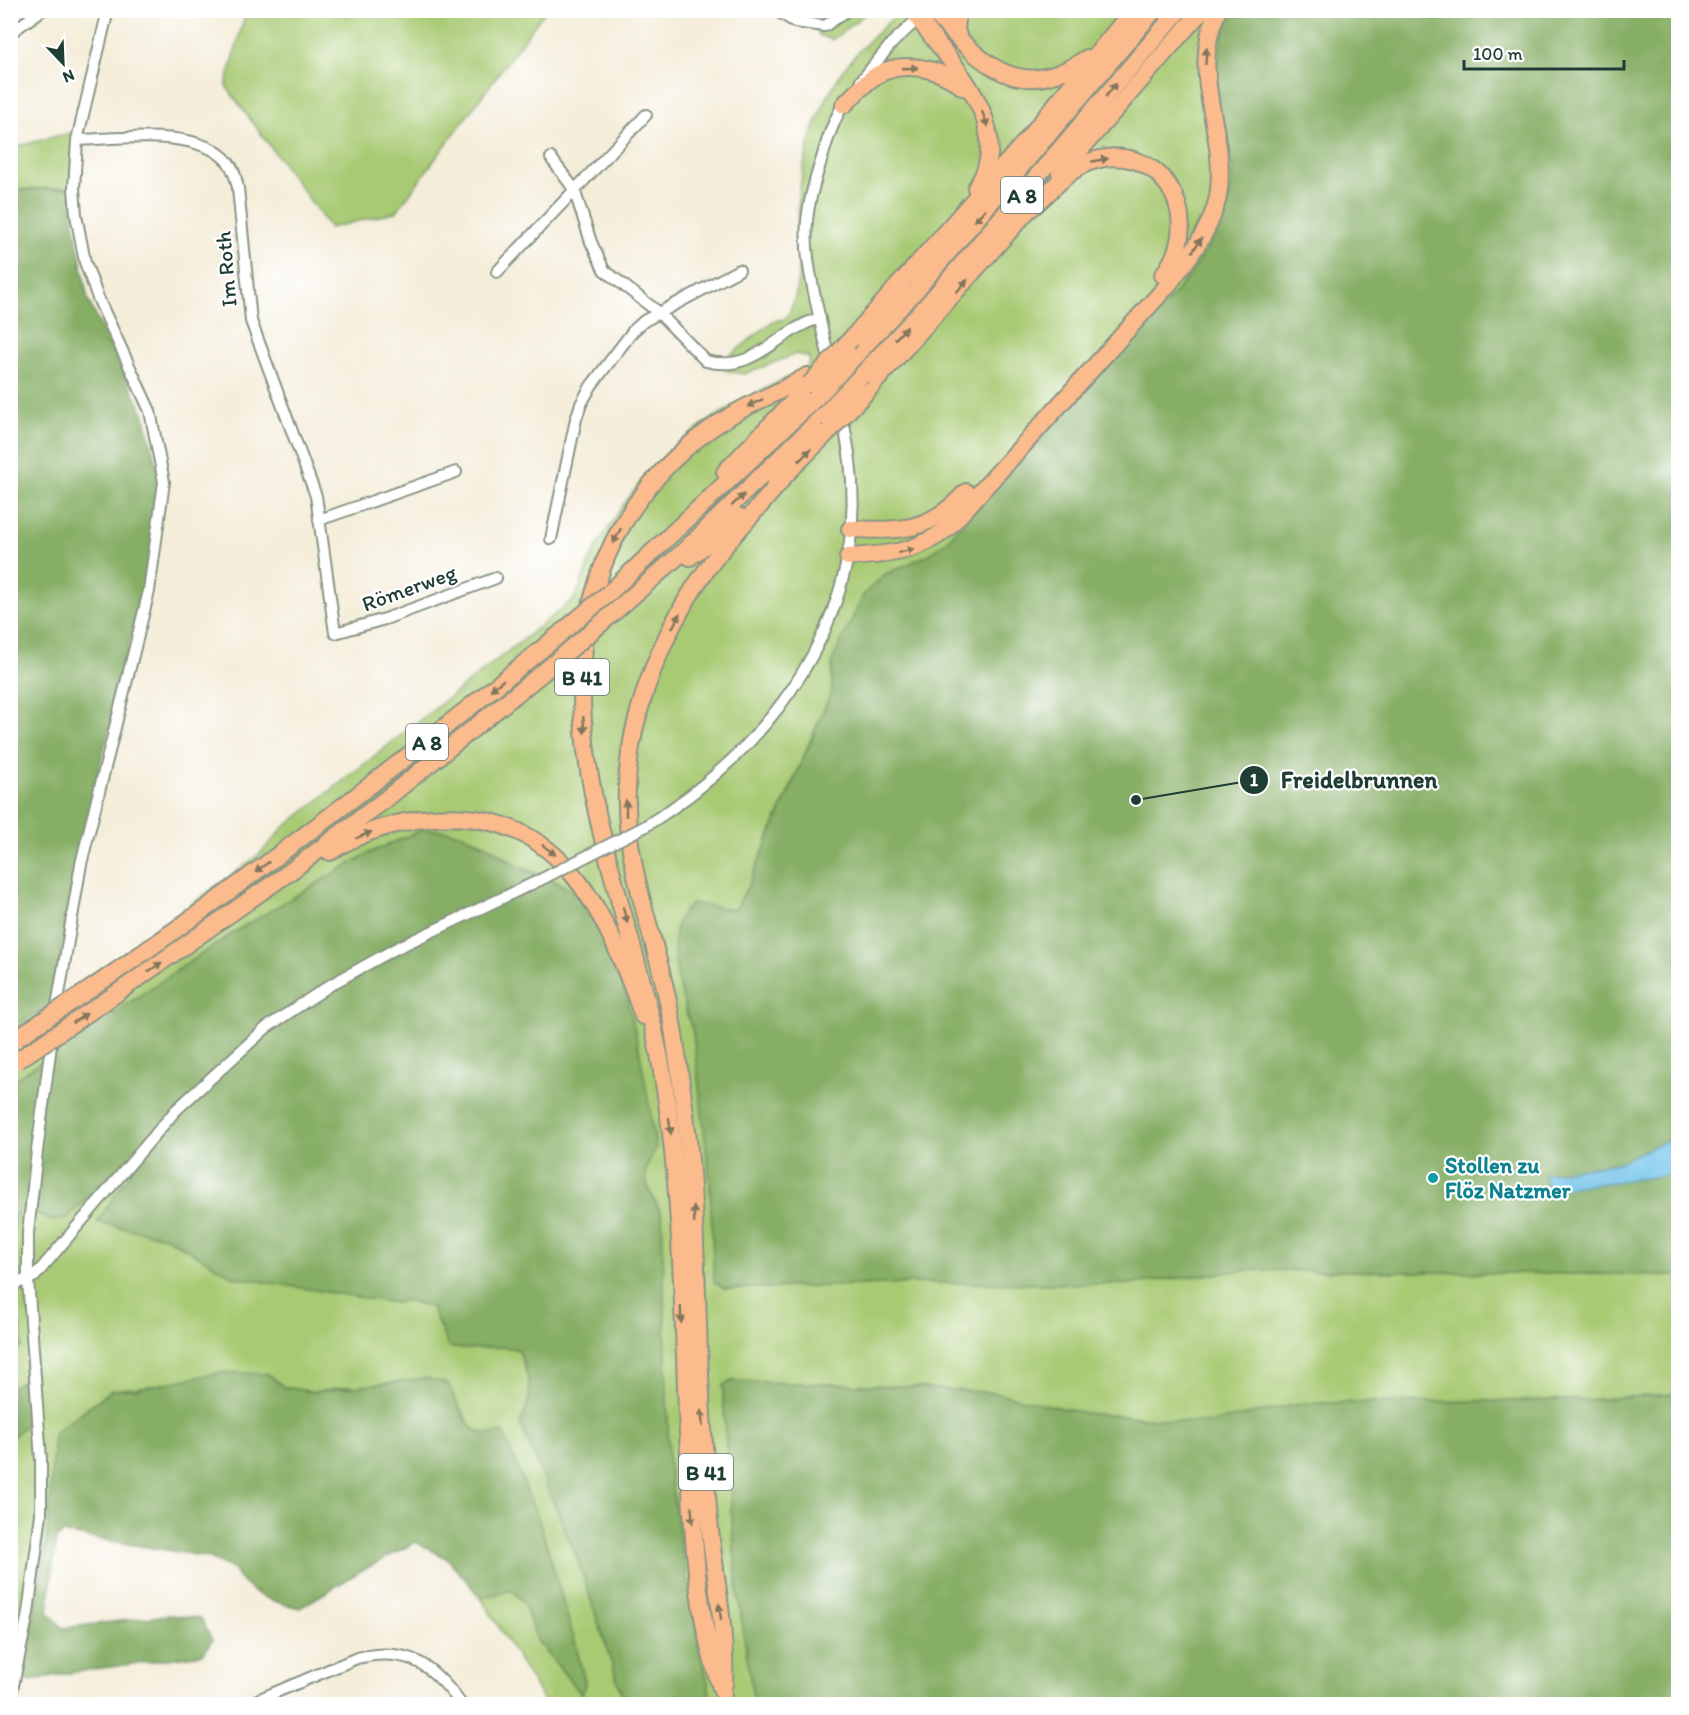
<svg xmlns="http://www.w3.org/2000/svg" width="1689" height="1715" font-family="Itim,sans-serif">
<rect width="100%" height="100%" fill="#fff"/>
<filter id="ink" filterUnits="userSpaceOnUse"><feTurbulence type="fractalNoise" baseFrequency=".0167" numOctaves="2"/><feDisplacementMap in="SourceGraphic" scale="12" xChannelSelector="R" yChannelSelector="G"/><feConvolveMatrix kernelMatrix="1 2 1 2 8 2 1 2 1" color-interpolation-filters="sRGB"/></filter>
<filter id="wash" filterUnits="userSpaceOnUse"><feTurbulence type="fractalNoise" baseFrequency=".008" numOctaves="4" result="noise"/><feDisplacementMap in="SourceGraphic" scale="24" xChannelSelector="R" yChannelSelector="G"/><feGaussianBlur stdDeviation="1.35" result="paint"/><feColorMatrix in="noise" values="0 0 0 0 0 0 0 0 0 0 0 0 0 0 0 0 0 1.4 0 .05"/><feComposite in="paint" operator="in"/></filter>
<g filter="url(#wash)">
<rect width="100%" height="100%" fill="#f4edd9"/>
<!-- green -->
<path fill="#a8ca73" stroke="#648454" stroke-width="1.5" d="M246,11V10L545,11L396,212L330,228L226,86Z
M831,11H869L832,40L819,35L817,29L823,16Z
M900,11H1231C1217,43 1215,83 1223,117C1229,145 1237,169 1229,197C1209,269 1146,325 1097,378C1047,433 996,486 946,542L928,555L884,575L832,661V690L748,886L735,910L722,907L685,1010L693,1032L710,1182L714,1282L725,1289L919,1283L1128,1284L1247,1270L1678,1275V1394L1584,1400L1305,1403L1208,1423L1084,1413L995,1393L898,1386L732,1381L723,1385V1400L737,1587L754,1704H712L686,1574L669,1468L662,1215C648,1185 636,1180 656,1148L639,1048L623,987L603,935L560,883L520,867L484,843L424,829L367,854L236,931L11,1082L10,1028L54,1004L261,853L283,828L573,600C582,587 584,573 591,558C599,541 612,523 622,507C668,438 730,404 804,370L810,362L808,357L796,354L744,374L725,370L731,355L773,321L785,319C806,291 795,243 798,208C801,158 819,98 852,59C866,42 884,27 900,11Z
M77,131L73,187L11,190L10,148Z
M124,1161L133,1164L131,1172L98,1222L166,1237L235,1277L396,1303L406,1300L431,1307L449,1347C472,1353 497,1342 519,1350C529,1380 536,1393 521,1423L578,1560L625,1704H546L481,1598L512,1590L523,1601L537,1640L582,1695L585,1683L575,1642L503,1433C476,1441 470,1427 459,1406L350,1386L313,1392L284,1387L268,1374L111,1390L54,1433C53,1517 40,1598 22,1679L11,1676V1438L29,1422L24,1380L11,1388V1353L22,1347L20,1325L11,1307L10,1254L15,1216L24,1205L42,1217L67,1218Z"/>
<!-- forest -->
<path fill="#86ae65" stroke="#52764c" stroke-width="1.5" d="M1231,11H1678V1133L1676,1139L1617,1163L1544,1175L1548,1190L1678,1174V1275L1247,1270L1128,1284L919,1283L725,1289L714,1282L710,1182L693,1032C683,1003 667,950 678,921C680,914 688,908 693,903L735,910L748,886L818,725L832,690V661L864,594L884,575L928,555L946,542C996,486 1047,433 1097,378C1146,325 1209,269 1229,197C1237,169 1229,144 1223,117C1215,83 1217,43 1231,11Z
M73,188V217L88,300L144,414L161,483L144,583L73,880L53,1004L11,1028V191Z
M424,829C469,829 483,846 519,867C538,877 560,881 577,894C584,899 588,909 592,916C633,985 643,1070 656,1148C636,1179 648,1185 662,1215L669,1468L686,1574L712,1704H625L578,1560L520,1423C536,1393 529,1380 519,1350C497,1342 472,1353 449,1347L431,1307L406,1300L396,1303L234,1277L166,1237L97,1222L131,1172L133,1164L124,1161L67,1218L52,1221L24,1206L15,1216L11,1254V1082L236,931L367,854Z
M11,1307L20,1325L22,1347L11,1353Z
M223,1372L268,1374L284,1387L313,1392L427,1378L448,1384C461,1410 467,1443 503,1432L541,1526L575,1642L585,1683L582,1695L537,1640L523,1601L512,1590L481,1598L448,1559L416,1542L361,1571L300,1608C274,1602 246,1595 233,1569L208,1557L62,1533L56,1540L48,1612L63,1628L169,1615L201,1618L212,1640L203,1654L68,1673L29,1681L22,1679L47,1545L54,1433L112,1390L136,1389Z
M25,1380L29,1422L11,1438V1388Z
M732,1381L898,1386L995,1393L1084,1413L1207,1423L1305,1403L1584,1400L1678,1394V1704H754L737,1587L723,1400V1385Z"/>
<!-- water -->
<path fill="#6dc1ea" stroke="#467f8f" stroke-width="1.5" d="M1678,1139V1174L1548,1190L1544,1174L1617,1163L1665,1141Z"/>
</g>
<g filter="url(#ink)">
<g fill="none" stroke-linecap="round" stroke-linejoin="round">
<defs>
<path id="minor" d="M776,10L795,22L825,26L848,10
M10,33L42,10
M861,81L892,43L921,16
M77,140C118,139 199,127 228,162C234,169 236,179 238,188L251,321L316,496L335,633L385,619L496,578
M551,158L574,189L591,242L604,270L658,312L706,361C756,374 776,331 820,318
M497,272L646,115
M319,520L456,472
M551,539L576,419L581,404L591,386L633,331L644,321L739,270
M644,827C770,750 870,617 850,461C844,414 830,366 820,320C813,288 804,253 807,221C809,198 816,176 823,155C828,137 835,116 846,101
M10,1286L35,1276L176,1110L266,1028L332,984L395,949L540,880
M10,1700L28,1613L41,1514V1460L28,1280V1233L37,1151L53,1030L81,864L149,591L164,482L150,411L98,298L85,262L76,215L74,188L77,140L108,10
M248,1704L357,1658C408,1646 432,1664 461,1704"/>
<path id="highway" d="M932,10C979,61 1017,106 1087,58
M958,10L956,29L959,39
M918,18C952,65 1018,128 976,188
M844,105C853,96 861,87 871,79C898,58 939,67 963,87
M1060,173L1202,10
M1030,209C1048,195 1066,171 1087,163C1156,135 1210,215 1163,275
M851,339L1025,142L1133,10
M854,357L916,290L1154,10
M861,376L928,304L1179,10
M866,392L1037,200
M725,472L810,384
M775,485L828,432
M850,529C901,531 930,532 966,492
M690,557L740,517
M848,557C886,555 917,553 948,528L1168,285C1188,258 1211,231 1218,197C1229,132 1187,76 1218,10
M609,593L815,399
M605,620L684,551L822,417
M330,852C359,832 398,821 433,818C564,808 606,914 643,1016
M92,988C248,882 397,767 543,648
M107,1000L291,871L387,798L541,674
M724,1684C726,1635 717,1587 711,1539C707,1508 706,1476 704,1445C697,1354 698,1263 691,1173C688,1127 681,1081 674,1035C658,925 608,848 634,731C647,673 674,613 710,565C732,534 760,508 783,478
M723,1693C697,1623 694,1547 690,1473C682,1338 685,1199 661,1065C633,907 546,742 598,580C620,511 669,453 730,416C755,401 782,391 807,376"/>
</defs>
<!-- minor casing -->
<use href="#minor" stroke="#8a9586" stroke-width="14"/>
<!-- highway casing -->
<use href="#highway" stroke="#8a9586" stroke-width="20"/>
<!-- minor -->
<use href="#minor" stroke="#fff" stroke-width="10"/>
<!-- highway -->
<use href="#highway" stroke="#fbbb8c" stroke-width="16"/>
<defs>
<path id="minor-bridge" d="M540,880L644,827"/>
<path id="highway-bridge" d="M810,384L851,339
M815,399L854,357
M822,417L861,376
M828,432L866,392
M543,648L609,593
M541,674L605,620
M17,1038L92,988
M18,1060L107,1000"/>
</defs>
<!-- minor-bridge casing -->
<use href="#minor-bridge" stroke="#8a9586" stroke-width="14" stroke-linecap="butt"/>
<!-- highway-bridge casing -->
<use href="#highway-bridge" stroke="#8a9586" stroke-width="20" stroke-linecap="butt"/>
<!-- minor-bridge -->
<use href="#minor-bridge" stroke="#fff" stroke-width="10"/>
<!-- highway-bridge -->
<use href="#highway-bridge" stroke="#fbbb8c" stroke-width="16"/>
</g>
<!-- one-way arrows -->
<defs><path id="oneway-solid" d="M-6-.8H1V-3.2L6.5 0L1 3.2V.8H-6Z" transform="scale(1.5)"/></defs>
<g fill="#82765c">
<use href="#oneway-solid" transform="translate(1206 56) rotate(-86)"/>
<use href="#oneway-solid" transform="translate(910 68) rotate(-2)"/>
<use href="#oneway-solid" transform="translate(1111 90) rotate(-50)"/>
<use href="#oneway-solid" transform="translate(985 119) rotate(69)"/>
<use href="#oneway-solid" transform="translate(1100 160) rotate(-11)"/>
<use href="#oneway-solid" transform="translate(980 215) rotate(131)"/>
<use href="#oneway-solid" transform="translate(1197 245) rotate(-56)"/>
<use href="#oneway-solid" transform="translate(962 286) rotate(-48)"/>
<use href="#oneway-solid" transform="translate(901 333) rotate(-47)"/>
<use href="#oneway-solid" transform="translate(755 403) rotate(154)"/>
<use href="#oneway-solid" transform="translate(805 455) rotate(-45)"/>
<use href="#oneway-solid" transform="translate(738 500) rotate(-43)"/>
<use href="#oneway-solid" transform="translate(617 536) rotate(117)"/>
<use href="#oneway-solid" transform="translate(906 551) rotate(-14)"/>
<use href="#oneway-solid" transform="translate(676 621) rotate(-63)"/>
<use href="#oneway-solid" transform="translate(497 685) rotate(141)"/>
<use href="#oneway-solid" transform="translate(584 725) rotate(85)"/>
<use href="#oneway-solid" transform="translate(626 808) rotate(-90)"/>
<use href="#oneway-solid" transform="translate(364 835) rotate(-23)"/>
<use href="#oneway-solid" transform="translate(549 850) rotate(37)"/>
<use href="#oneway-solid" transform="translate(262 867) rotate(144)"/>
<use href="#oneway-solid" transform="translate(625 915) rotate(75)"/>
<use href="#oneway-solid" transform="translate(155 967) rotate(-35)"/>
<use href="#oneway-solid" transform="translate(80 1018) rotate(-34)"/>
<use href="#oneway-solid" transform="translate(670 1126) rotate(83)"/>
<use href="#oneway-solid" transform="translate(694 1215) rotate(-92)"/>
<use href="#oneway-solid" transform="translate(681 1315) rotate(88)"/>
<use href="#oneway-solid" transform="translate(702 1418) rotate(-94)"/>
<use href="#oneway-solid" transform="translate(692 1515) rotate(87)"/>
<use href="#oneway-solid" transform="translate(720 1612) rotate(-98)"/>
</g>
</g>
<!-- markers -->
<circle fill="#0f9aa8" stroke="#fff" stroke-width="2" cx="1433" cy="1178" r="6"/>
<g text-anchor="middle" dominant-baseline="central" stroke-width="4.5" stroke-linejoin="round" paint-order="stroke">
<!-- shield labels -->
<g fill="#fff" stroke="#627771" stroke-width="1.5">
<rect x="1001" y="177" width="42" height="36" rx="4.5"/>
<rect x="555" y="659" width="54" height="36" rx="4.5"/>
<rect x="406" y="724" width="42" height="36" rx="4.5"/>
<rect x="679" y="1454" width="54" height="36" rx="4.5"/>
</g>
<g font-size="21" font-weight="bold" fill="#1f3d34">
<text x="1022" y="195">A 8</text>
<text x="582" y="677">B 41</text>
<text x="427" y="742">A 8</text>
<text x="706" y="1472">B 41</text>
</g>
<!-- street labels -->
<g font-size="22" fill="#1f3d34" stroke="#fff">
<text transform="translate(226 269) rotate(-95)">Im Roth</text>
<text transform="translate(409 588) rotate(-20)">Römerweg</text>
</g>
<!-- culture labels -->
<g font-size="22" font-weight="bold" fill="#0d838f" stroke="#fff" text-anchor="start">
<text x="1445" y="1165">Stollen zu<tspan x="1445" dy="25">Flöz Natzmer</tspan></text>
</g>
</g>
<!-- callouts -->
<path fill="none" stroke="#1f3d34" stroke-width="2" d="M1136 800L1254 780"/>
<g fill="#1f3d34" stroke="#fff" stroke-width="2">
<circle cx="1136" cy="800" r="6"/>
<circle cx="1254" cy="780" r="15"/>
</g>
<g font-size="18" text-anchor="middle" font-weight="bold" fill="#fff">
<text x="1254" y="786">1</text>
</g>
<g font-size="24" text-anchor="middle" font-weight="bold" fill="#1f3d34" stroke="#fff" stroke-width="4.5" stroke-linejoin="round" paint-order="stroke">
<text x="1359" y="788">Freidelbrunnen</text>
</g>
<!-- margin -->
<rect width="1689" height="1715" fill="none" stroke="#fff" stroke-width="36"/>
<!-- north arrow -->
<g transform="translate(63 63) rotate(157)" stroke="#ffffff" stroke-width="4.5" paint-order="stroke">
<path d="M0-4.5L10 22L0 15L-10 22Z" fill="#1f3d34"/>
<text y="-9" font-size="16" font-weight="bold" text-anchor="middle" fill="#1f3d34">N</text>
</g>
<!-- scale -->
<path d="M1464 60v9h160v-9" fill="none" stroke="#1f3d34" stroke-width="3"/>
<text x="1473" y="60" font-size="18" fill="#1f3d34" stroke="#ffffff" stroke-width="4.5" paint-order="stroke">100 m</text>
</svg>
